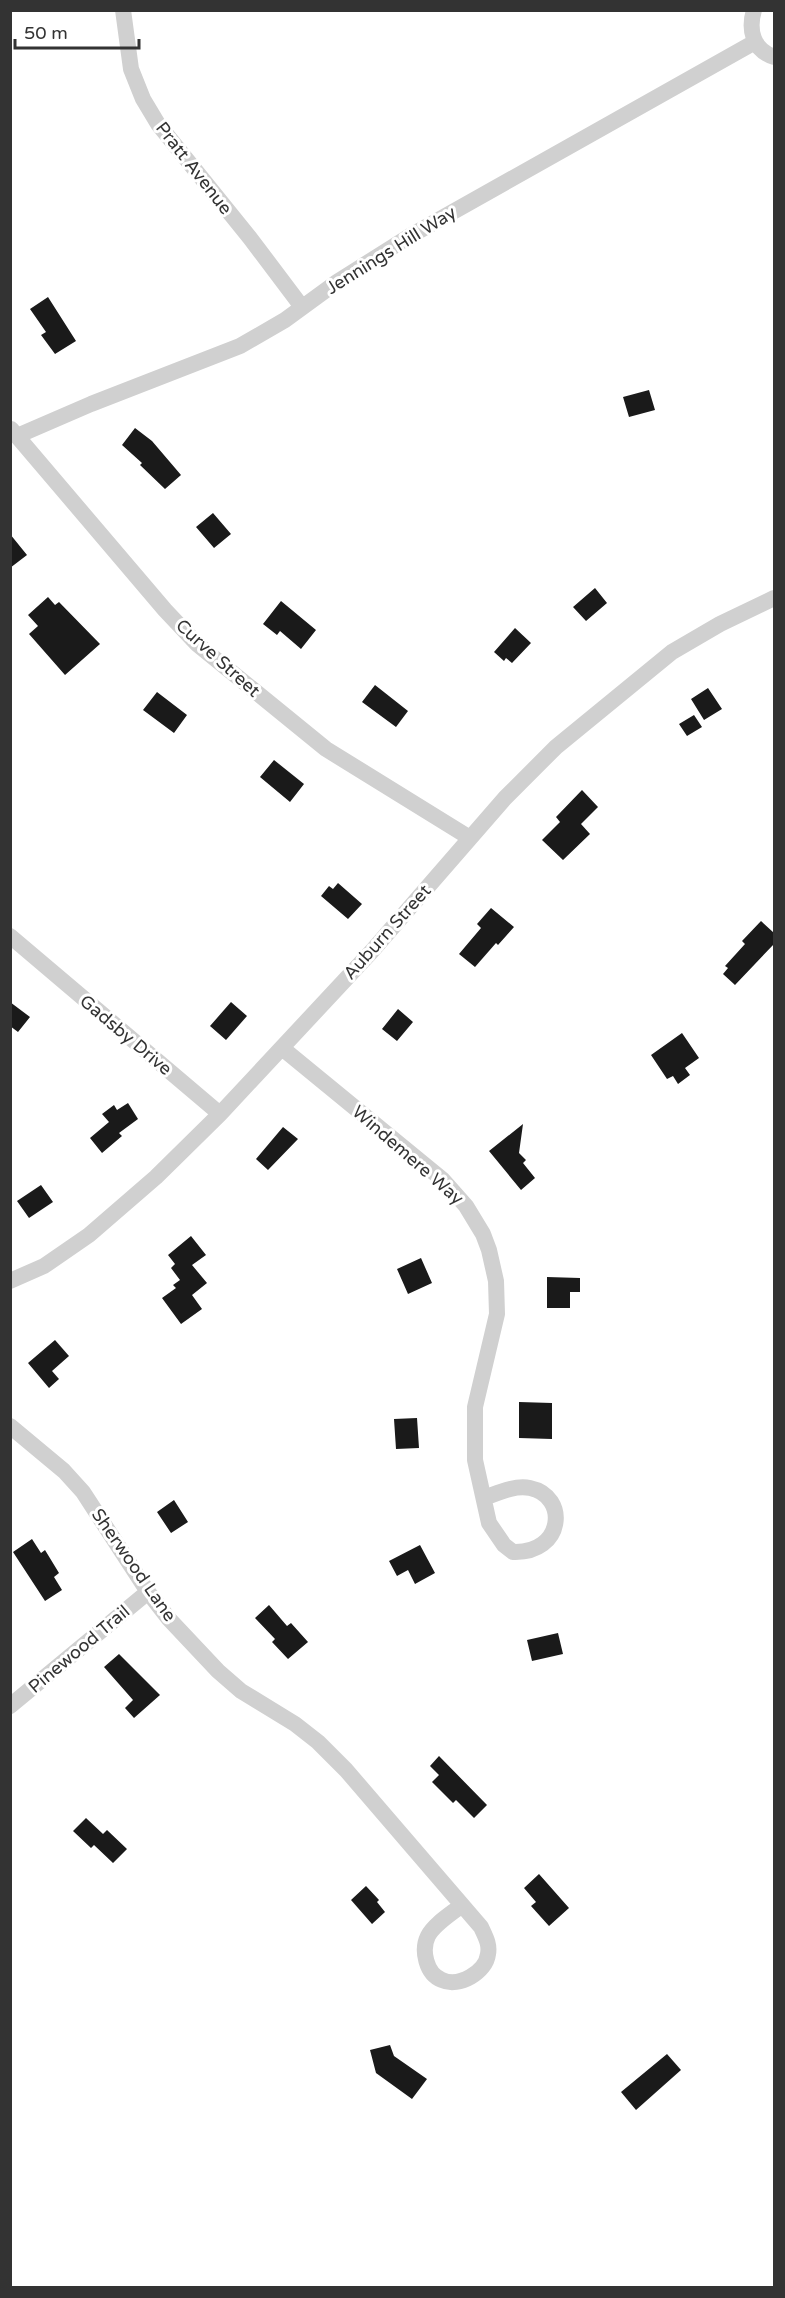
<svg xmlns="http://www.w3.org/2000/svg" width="785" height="2298" font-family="'Varela Round',sans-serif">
<rect width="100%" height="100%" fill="#fff"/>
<!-- building -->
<path fill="#1a1a1a" d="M48,297L76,341L55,354L41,335L46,332L30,309Z
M649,390L655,410L629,417L623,397Z
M135,428L152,441L181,475L165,489L140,465L142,463L122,445Z
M213,513L231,534L214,548L196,527Z
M10,534L27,555L10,568Z
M595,588L607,603L586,621L573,607Z
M48,597L55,605L59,602L100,644L65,675L29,634L38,626L28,615Z
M281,601L316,630L301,649L280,631L277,635L263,624Z
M515,628L531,643L512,663L506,658L504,661L494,652Z
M375,685L408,711L396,727L362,702Z
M708,688L722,709L704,720L691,699Z
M157,692L187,715L174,733L143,710Z
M694,715L702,727L687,736L679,724Z
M274,760L304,784L290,802L260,777Z
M582,790L598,807L581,824L590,834L563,860L542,840L560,822L556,817Z
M338,883L362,904L348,919L321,896L329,886L333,889Z
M491,908L514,927L498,945L496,943L475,967L459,954L481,928L477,924Z
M761,921L774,933V944L735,985L723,974L728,968L725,966L745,944L742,941Z
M10,1002L30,1017L18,1032L10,1026Z
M231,1002L247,1016L226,1040L210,1026Z
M398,1009L413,1022L397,1041L382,1029Z
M682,1033L699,1058L685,1068L690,1075L678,1084L673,1076L667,1079L651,1055Z
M128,1103L138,1119L119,1133L122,1136L102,1153L90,1138L109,1122L102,1114L114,1105L117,1110Z
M523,1124L519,1153L526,1160L523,1163L535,1178L521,1190L489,1151Z
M283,1127L298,1139L268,1170L256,1159Z
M41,1185L53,1202L29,1218L17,1201Z
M191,1236L206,1255L192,1265L207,1283L192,1295L202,1309L181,1324L162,1298L176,1288L173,1285L180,1280L171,1268L175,1264L168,1255Z
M421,1258L432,1283L408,1294L397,1269Z
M547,1277L580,1278V1292H570V1308H547Z
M55,1340L69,1356L52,1371L59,1379L49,1388L28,1363Z
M519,1402L552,1403V1439L519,1438Z
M417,1418L419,1448L396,1449L394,1419Z
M174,1500L188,1522L171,1533L157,1512Z
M32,1539L41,1553L45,1550L59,1573L54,1577L62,1590L45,1601L13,1552Z
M420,1545L435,1573L415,1584L408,1570L397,1576L389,1561Z
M269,1605L287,1626L291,1623L308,1642L288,1659L272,1642L275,1639L255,1618Z
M558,1633L563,1654L532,1661L527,1640Z
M119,1654L160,1695L134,1718L125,1708L133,1700L104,1667Z
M439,1756L487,1805L474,1818L456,1800L453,1803L432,1782L439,1775L430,1766Z
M86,1818L103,1834L107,1830L127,1849L113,1863L94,1845L91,1848L73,1831Z
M539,1874L569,1908L549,1926L531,1906L536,1902L524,1888Z
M366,1886L379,1900L377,1902L385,1912L372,1924L351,1900Z
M390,2045L394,2056L427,2079L412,2099L376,2073L370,2050Z
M667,2054L681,2070L636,2110L621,2092Z"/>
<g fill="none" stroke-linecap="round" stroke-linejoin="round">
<!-- street -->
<path stroke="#d0d0d0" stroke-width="16" d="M123,10L131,69L143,99L158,124L250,238L302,307
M754,10C748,30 753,50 774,57
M11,429L165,610L197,644L326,749L470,838
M17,436L91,404L240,346L285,320L337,282L410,236L755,42
M10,936L220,1114
M282,1048L443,1180L466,1206L483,1234L489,1250L496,1281L497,1314L475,1407V1460L489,1523L504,1545L513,1552C564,1554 569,1496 530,1488C514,1485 498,1493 484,1498
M10,1281L44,1266L89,1235L156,1177L220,1114L372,951L505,798L556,747L672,652L720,624L774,598
M10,1426L64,1471L83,1492L148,1592L169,1619L218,1671L241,1691L295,1724L318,1742L346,1770L481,1927C485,1936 490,1944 488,1954C486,1972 459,1988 442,1980C426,1974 421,1950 428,1936C434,1924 451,1914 462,1905
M10,1706L148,1592"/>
</g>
<g text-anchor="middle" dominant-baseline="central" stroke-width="6" stroke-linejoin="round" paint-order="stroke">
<!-- street labels -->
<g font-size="18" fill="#333" stroke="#fff">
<text transform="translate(194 168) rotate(52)">Pratt Avenue</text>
<text transform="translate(391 250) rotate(-32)">Jennings Hill Way</text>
<text transform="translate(218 658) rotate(42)">Curve Street</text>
<text transform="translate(387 932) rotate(-48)">Auburn Street</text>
<text transform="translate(126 1035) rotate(40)">Gadsby Drive</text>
<text transform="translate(408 1155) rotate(41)">Windemere Way</text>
<text transform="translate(134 1565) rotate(55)">Sherwood Lane</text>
<text transform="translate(79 1649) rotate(-40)">Pinewood Trail</text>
</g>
</g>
<!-- border -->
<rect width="785" height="2298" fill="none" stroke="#333333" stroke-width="24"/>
<!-- scale -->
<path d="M15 39v9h124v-9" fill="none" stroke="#333333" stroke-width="3"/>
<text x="24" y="39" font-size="18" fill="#333333" stroke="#ffffff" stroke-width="4.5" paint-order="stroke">50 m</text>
</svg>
